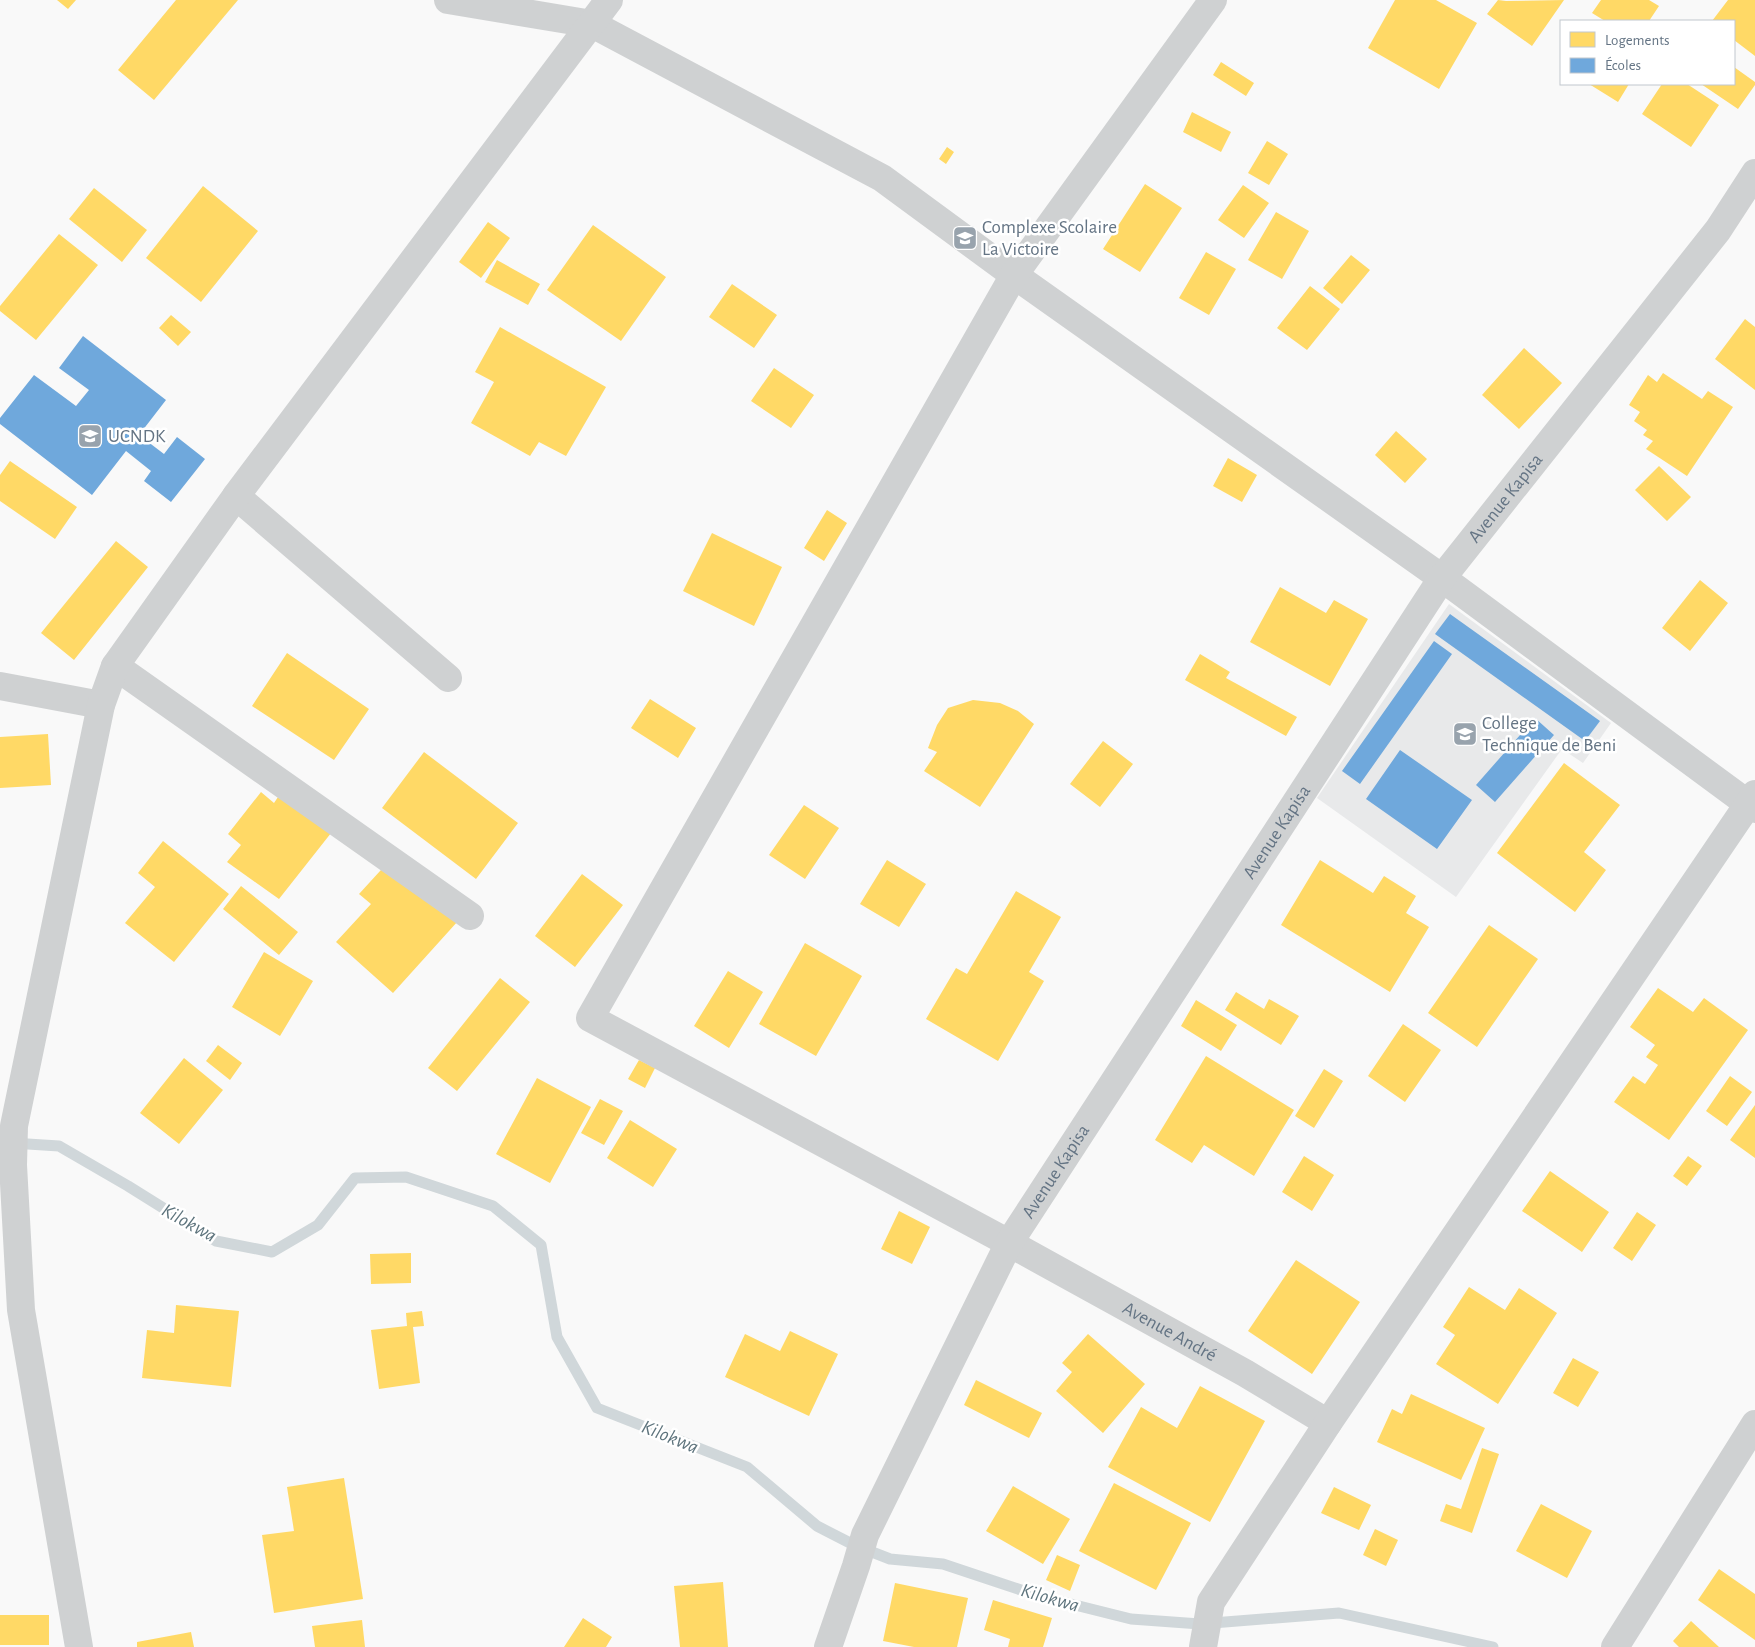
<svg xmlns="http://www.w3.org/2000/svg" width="1755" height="1647" font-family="'Alegreya Sans',sans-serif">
<rect width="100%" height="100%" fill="#f9f9f9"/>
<!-- built -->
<path fill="#e8e9ea" d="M1449,604L1611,723L1583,763L1562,749L1456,897L1317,798Z"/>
<!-- homes -->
<path fill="#ffd966" d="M57,0H76L68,9Z
M176,0H238L154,100L118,70Z
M1395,0H1436L1477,23L1439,89L1368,48Z
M1498,0L1506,1L1564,0L1532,46L1487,14Z
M1601,0H1649L1659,6L1649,21H1605L1592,13Z
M1728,0H1755V56L1734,40V21H1712Z
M1221,62L1254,83L1246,96L1213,75Z
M1734,67L1755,82V85L1738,109L1701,84H1734Z
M1589,84H1629L1618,102Z
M1662,84H1687L1719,105L1691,147L1642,114Z
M1192,112L1231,132L1221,152L1183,132Z
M1267,141L1288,154L1269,185L1248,173Z
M947,147L954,152L946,164L939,159Z
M1145,184L1182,208L1140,272L1103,249Z
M1243,185L1269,203L1244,238L1218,220Z
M203,186L258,231L201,302L146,258Z
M94,188L147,230L122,262L69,219Z
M1276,212L1309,231L1282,279L1248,260Z
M488,222L510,238L481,278L459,262Z
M593,225L666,277L621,341L547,290Z
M59,234L98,265L36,340L0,311V306Z
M1206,252L1236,269L1209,315L1179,298Z
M1351,255L1370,270L1342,304L1323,288Z
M497,260L540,284L528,305L485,282Z
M732,284L777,315L754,348L709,317Z
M1310,286L1340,309L1307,350L1277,328Z
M171,315L191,332L178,346L159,328Z
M1745,319L1755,327V390L1715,359Z
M500,327L606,387L566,456L539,442L530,456L471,423L494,382L475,372Z
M1524,348L1562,383L1519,429L1482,395Z
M774,368L814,395L791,428L751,401Z
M1663,373L1702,399L1708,391L1733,407L1687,476L1646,449L1653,441L1643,435L1647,430L1634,421L1640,412L1629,405L1648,375L1657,382Z
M1396,431L1427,459L1405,483L1375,455Z
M1228,458L1257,475L1242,502L1213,486Z
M10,461L77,507L55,539L0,501V475Z
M1659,466L1691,497L1667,521L1635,490Z
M827,510L847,523L824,561L804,548Z
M712,533L782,567L754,626L683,591Z
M116,541L148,567L74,660L41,633Z
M1700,580L1728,603L1690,651L1662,628Z
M1280,587L1326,613L1334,600L1368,619L1330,686L1250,642Z
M287,653L369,709L334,760L252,706Z
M1200,654L1230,672L1226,678L1297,717L1286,736L1185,680Z
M650,699L696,728L678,758L631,728Z
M973,700L1000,703L1018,711L1034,724L980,807L924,771L937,752L928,748L937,725L948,708Z
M48,734L51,785L0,788V737Z
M1103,741L1133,764L1100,807L1070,784Z
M424,752L518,823L476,879L382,808Z
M1564,763L1620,805L1584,852L1606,870L1575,912L1497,853Z
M284,788L335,828L279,899L227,862L241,845L228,834L261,792L274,803Z
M804,805L839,828L805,879L769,855Z
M163,841L229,894L174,962L125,923L155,887L138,873Z
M391,859L458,921L393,993L336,942L371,904L359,894Z
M887,860L926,884L899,927L860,904Z
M1320,860L1373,893L1384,876L1416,896L1406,913L1429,927L1390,992L1281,925Z
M582,874L623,905L575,967L535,936Z
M241,886L298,932L279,955L223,909Z
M1016,891L1061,917L1029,972L1044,981L998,1061L926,1019L956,968L967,974Z
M1489,925L1538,959L1477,1047L1428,1013Z
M805,943L862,976L816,1056L759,1024Z
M264,952L313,981L280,1036L232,1007Z
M728,971L763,992L729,1048L694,1026Z
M500,978L530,1002L457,1091L428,1068Z
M1658,988L1693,1012L1704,998L1748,1030L1669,1140L1614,1102L1633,1076L1645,1084L1658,1065L1646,1057L1655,1045L1630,1027Z
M1236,992L1264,1009L1269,999L1299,1016L1281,1045L1225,1010Z
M1196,1000L1237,1025L1221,1051L1181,1026Z
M1403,1024L1441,1050L1405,1102L1368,1076Z
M218,1045L242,1063L230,1080L206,1061Z
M1206,1056L1294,1110L1254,1176L1204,1145L1192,1163L1155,1140Z
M184,1058L223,1090L179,1144L140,1113Z
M639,1060L655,1068L645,1088L628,1079Z
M1324,1069L1343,1081L1314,1128L1295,1116Z
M1730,1076L1752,1092L1727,1126L1706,1111Z
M537,1078L591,1107L550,1183L496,1154Z
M600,1099L623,1111L604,1145L581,1133Z
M1755,1105V1158L1730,1140Z
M630,1120L677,1149L653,1187L607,1158Z
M1304,1156L1334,1175L1312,1211L1282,1192Z
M1688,1156L1702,1166L1687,1186L1673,1176Z
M1550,1171L1609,1212L1582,1252L1522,1211Z
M899,1211L930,1227L912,1264L881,1249Z
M1637,1212L1656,1225L1632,1261L1613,1248Z
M411,1253V1283L371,1284L370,1254Z
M1296,1260L1360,1302L1312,1374L1248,1331Z
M1469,1287L1505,1310L1519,1288L1557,1313L1498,1404L1436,1364L1455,1335L1443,1327Z
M176,1305L239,1311L231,1387L142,1378L147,1330L174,1333Z
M422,1311L424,1326L413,1327L420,1383L379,1389L371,1330L407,1326L406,1313Z
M790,1331L838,1354L809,1416L725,1377L745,1334L780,1351Z
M1088,1334L1145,1384L1103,1433L1056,1391L1072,1372L1062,1363Z
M1573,1358L1599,1372L1578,1407L1553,1393Z
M976,1380L1042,1413L1029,1438L964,1405Z
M1200,1386L1265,1421L1210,1522L1108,1467L1141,1407L1177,1428Z
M1411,1394L1485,1428L1461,1480L1377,1442L1392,1409L1402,1414Z
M1482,1448L1499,1454L1472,1533L1440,1521L1446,1504L1461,1509Z
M344,1478L363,1599L274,1613L262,1535L294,1531L287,1487Z
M1114,1483L1191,1523L1156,1590L1079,1551Z
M1013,1486L1070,1519L1043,1564L986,1531Z
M1334,1487L1371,1505L1359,1530L1321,1513Z
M1541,1504L1592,1531L1567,1578L1516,1551Z
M1375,1529L1398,1540L1386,1566L1363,1555Z
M1057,1555L1080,1565L1070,1591L1046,1580Z
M1719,1569L1755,1594V1640L1698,1600Z
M723,1582L728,1647H680L674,1586Z
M895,1583L968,1598L957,1647H914L883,1641Z
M993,1600L1052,1618L1043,1647H1008L1010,1639L984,1630Z
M0,1615H49V1645H0Z
M583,1618L612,1637L606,1647H564Z
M362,1620L365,1647H315L312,1626Z
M1691,1621L1719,1647H1679L1673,1641Z
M191,1632L194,1647H137V1642Z"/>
<!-- schools -->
<path fill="#6fa8dc" d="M83,336L166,400L139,435L164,454L177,437L205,459L171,502L144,481L151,471L126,451L92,495L0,424V418L34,375L76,406L89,390L59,368Z
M1450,614L1600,721L1585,741L1435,634Z
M1434,641L1452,654L1360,784L1342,771Z
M1535,718L1554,735L1495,802L1476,785Z
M1400,750L1472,800L1437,849L1366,799Z"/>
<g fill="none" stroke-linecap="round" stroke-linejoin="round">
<!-- stream -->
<path stroke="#d0d7da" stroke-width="11" d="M12,1143L59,1146L128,1186L216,1241L272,1252L318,1225L355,1178L406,1177L493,1206L541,1245L557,1337L597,1408L747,1467L817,1526L854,1545L890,1559L943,1564L1039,1596L1131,1619L1200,1624L1339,1613L1493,1647"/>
<!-- minor -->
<g stroke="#cfd1d2" stroke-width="28">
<path d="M448,0L592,24L882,178L1014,275L1442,578L1755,809"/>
<path id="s1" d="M1213,0L1014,275L590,1018L1009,1243L1245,1373L1328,1423"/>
<path d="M236,496L448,678"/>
<path d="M115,666L470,916"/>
<path d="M0,686L101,705"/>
<path d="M79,1647L21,1310L13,1165L14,1126L101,705L115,666L236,496L609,0"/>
<path id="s2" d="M828,1647L856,1566L865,1535L1009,1243L1442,578L1718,230L1755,173"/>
<path d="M1203,1647L1211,1602L1328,1423L1755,794"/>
<path d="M1615,1647L1755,1424"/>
</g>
</g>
<!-- icons -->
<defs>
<symbol id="school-square" viewBox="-11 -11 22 22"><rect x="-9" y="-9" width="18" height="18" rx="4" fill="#98a3ad" stroke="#fff"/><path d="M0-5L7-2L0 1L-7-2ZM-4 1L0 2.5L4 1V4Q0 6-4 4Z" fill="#fff"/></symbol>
<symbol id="university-square" viewBox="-11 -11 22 22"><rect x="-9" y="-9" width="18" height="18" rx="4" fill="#98a3ad" stroke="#fff"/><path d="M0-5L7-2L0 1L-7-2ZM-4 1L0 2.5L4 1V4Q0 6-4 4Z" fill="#fff"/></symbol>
</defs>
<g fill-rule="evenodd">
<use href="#school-square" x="951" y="224" width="28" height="28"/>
<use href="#university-square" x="76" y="422" width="28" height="28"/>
<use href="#school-square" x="1451" y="720" width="28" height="28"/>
</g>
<g text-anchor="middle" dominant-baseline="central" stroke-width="5" stroke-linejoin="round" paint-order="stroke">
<!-- poi labels -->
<g font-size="19" fill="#647484" stroke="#fff" text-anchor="start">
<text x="982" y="227">Complexe Scolaire<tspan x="982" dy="22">La Victoire</tspan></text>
<text x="108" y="436">UCNDK</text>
<text x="1482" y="723">College<tspan x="1482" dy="22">Technique de Beni</tspan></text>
</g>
<!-- street labels -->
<g font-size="19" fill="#647484" stroke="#fff">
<text stroke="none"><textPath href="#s2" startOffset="1339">Avenue Kapisa</textPath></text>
<text stroke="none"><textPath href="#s2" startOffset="934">Avenue Kapisa</textPath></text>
<text stroke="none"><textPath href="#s2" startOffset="529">Avenue Kapisa</textPath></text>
<text stroke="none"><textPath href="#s1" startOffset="1854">Avenue André</textPath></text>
</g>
<!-- water labels -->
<g font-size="20" font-style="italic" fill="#5e747d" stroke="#fff">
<text transform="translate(189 1223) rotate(29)">Kilokwa</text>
<text transform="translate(670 1437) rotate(22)">Kilokwa</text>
<text transform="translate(1050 1598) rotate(16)">Kilokwa</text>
</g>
</g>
<!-- legend -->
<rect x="1560" y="20" width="175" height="65" fill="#ffffff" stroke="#c1c7ce"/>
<rect x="1570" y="32" width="25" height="15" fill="#ffd966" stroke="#c1c7ce"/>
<text x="1605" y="45" font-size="15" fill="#647484">Logements</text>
<rect x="1570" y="58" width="25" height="15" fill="#6fa8dc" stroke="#c1c7ce"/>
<text x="1605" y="70" font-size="15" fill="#647484">Écoles</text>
</svg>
